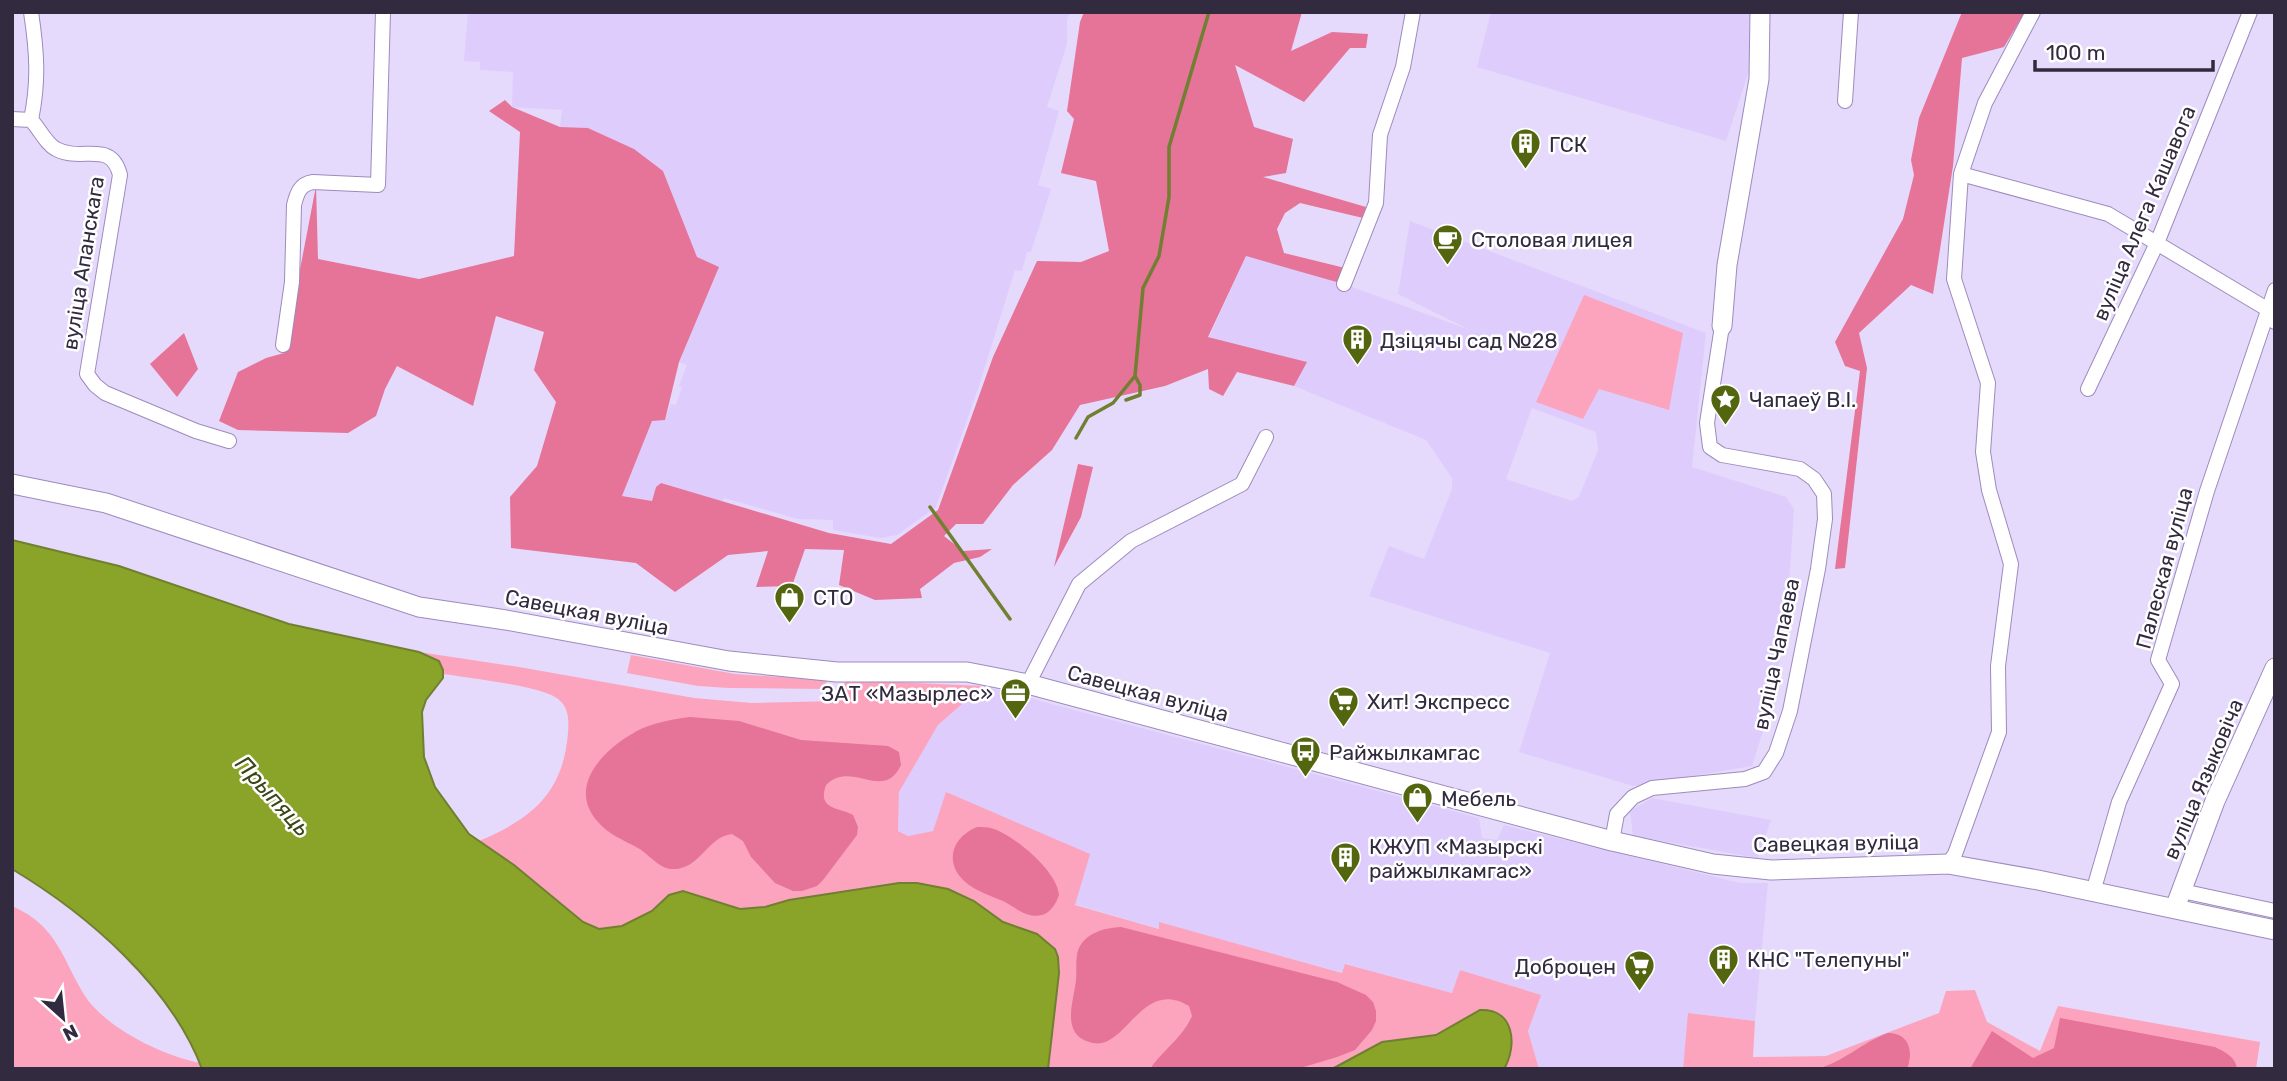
<svg xmlns="http://www.w3.org/2000/svg" width="2287" height="1081" font-family="Rubik,sans-serif">
<rect width="100%" height="100%" fill="#e5dafb"/>
<!-- built -->
<path fill="#deccfd" fill-rule="evenodd" d="M468,12H1070L1067,21V44L1047,107L1059,111L1038,185L1051,189L1031,252H1027L1022,271L1015,270L978,389L936,507L897,535L880,538L833,530V520L798,519L724,498L722,502L661,483L656,487L652,501L622,496L652,421L665,420L671,404L676,405L682,387L679,386L687,365L679,362L719,267L697,257L663,171L634,149L588,128L560,127L562,110L512,107L513,72L480,70V62L464,61Z
M1491,12H1751L1749,71L1726,141L1477,67Z
M1410,221L1706,333L1692,467L1786,497L1794,509L1786,631L1768,715L1752,766L1633,786L1519,752L1550,653L1369,596L1389,546L1424,559L1452,489V478L1426,440L1294,386L1306,362L1209,337L1246,256L1344,284L1470,330L1398,294ZM1532,408L1596,432L1598,450L1579,497L1572,501L1506,479Z
M984,686L1479,818L1482,838L1497,840L1504,825L1740,883H1768L1755,1021L1689,1013L1683,1069H1539L1528,1031L1540,995L1460,970L1452,993L1346,964L1343,973L1160,923V929L1074,904L947,792L933,831L908,836L898,831L899,792L938,725Z
M1652,798L1771,820L1758,858L1633,836L1630,811Z"/>
<!-- green -->
<path fill="#fca4bd" d="M1584,295L1683,333L1669,410L1599,389L1583,419L1536,402Z
M419,652L519,667L694,698L752,703L837,701L846,680L983,686L938,725L899,792L898,831L908,836L933,831L946,792L1090,854L1075,905L1159,929V922L1342,973L1345,964L1452,993L1460,970L1541,995L1528,1031L1539,1069H587L496,852L479,841C531,819 563,794 568,733C569,721 569,707 558,699C542,686 468,678 444,674L443,670Z
M631,655L735,674L827,680L825,689L729,688L698,686L627,673Z
M12,906C58,926 62,959 85,996C106,1028 163,1056 200,1063L202,1069H12Z
M1975,990L1987,1022L2040,1051L2058,1006L2260,1042L2256,1069H1683L1688,1013L1755,1021L1753,1057L1826,1056L1939,1013L1946,991Z"/>
<!-- forest -->
<path fill="#e67398" d="M1084,12H1302L1291,51L1332,32L1368,34L1366,48H1350L1304,102L1235,65L1254,127L1293,139L1286,173L1263,177L1366,207L1363,218L1300,203L1285,213L1277,229L1284,253L1345,268L1340,283L1246,256L1208,337L1307,362L1294,386L1237,372L1223,396L1209,389L1208,369L1165,386L1080,405L1052,450L1013,485L983,524H956L944,536L963,551L992,549L980,557L954,563L920,589L922,598L875,600L839,585L844,550L805,549L792,586L756,587L768,551L728,555L675,592L636,563L511,548L510,497L537,466L556,402L534,370L544,332L496,316L473,406L397,366L385,389L376,416L348,433L238,430L219,421L238,372L266,358L284,353L316,186L318,259L419,279L514,256L520,132L489,111L505,100L512,107L560,127L588,128L634,149L663,171L697,257L719,267L679,362L665,420L652,421L622,496L652,501L656,487L661,483L829,533L891,544L938,510L993,357L1037,261L1081,262L1109,251L1096,181L1061,173L1074,119L1067,111L1080,22Z
M1962,12H2025L2004,47L1962,58L1953,166L1933,294L1911,285L1859,333L1867,368L1845,568L1835,569L1860,371L1845,366L1835,342L1903,219L1914,175L1911,160L1919,118Z
M184,333L198,369L177,397L150,364Z
M1078,464L1093,467L1081,517L1054,567Z
M690,717L739,721L801,740L888,746L899,752L901,765C883,803 852,759 826,785C817,810 838,807 853,815L858,827L857,835L823,880L817,886L802,891H793L775,883L751,857L743,841L732,834C707,837 700,869 674,869C660,870 650,855 638,848C625,841 608,834 598,822C564,784 609,744 643,728C658,722 674,719 690,717Z
M977,827C982,827 988,827 994,829C1016,837 1057,871 1059,895C1056,904 1051,912 1042,915C1027,919 1015,907 1003,901C991,896 979,892 969,885C943,866 950,838 977,827Z
M1121,927L1337,982L1366,995L1373,1002L1376,1011V1021L1372,1030L1355,1050L1337,1057L1297,1069H1150C1163,1050 1183,1037 1192,1016L1189,1006C1142,977 1126,1050 1093,1043C1059,1036 1074,1001 1076,980C1077,970 1075,956 1079,948C1087,932 1105,928 1121,927Z
M2060,1018L2215,1047C2225,1052 2236,1057 2237,1069H1970L1992,1031L2033,1058L2054,1048Z
M1888,1033C1909,1033 1914,1051 1907,1069H1816C1843,1063 1862,1042 1888,1033Z"/>
<!-- water -->
<path fill="#8aa429" stroke="#707f30" stroke-width="2" d="M12,540L119,566L289,624L419,652L439,661L443,670V678L426,700L422,712L424,757L435,787L469,834L514,865L583,922L599,929L622,926L652,911L669,895L683,891L740,909L765,907L789,900L899,883H917L948,889L974,901L1003,922L1037,934L1055,949L1058,957L1059,973L1048,1069H202C171,986 87,914 12,869Z
M1480,1010C1514,1008 1518,1045 1504,1069H1332L1382,1042L1436,1035Z"/>
<g fill="none" stroke-linecap="round" stroke-linejoin="round">
<!-- stream -->
<path stroke="#707f30" stroke-width="3.5" d="M1126,400L1140,395V385L1135,376
M1076,438L1088,417L1113,403L1135,376L1143,288L1159,256L1169,197V147L1209,12
M930,507L1010,619"/>
<defs>
<path id="street" d="M31,12C37,52 39,81 31,120
M1845,101L1851,12
M12,119L31,120C39,128 46,144 56,149C82,163 111,139 120,175L87,374L95,385L105,393L196,431L229,441
M1961,174L2108,214L2267,309L2275,322
M1344,284L1376,203L1380,135L1403,67L1413,12
M283,345L292,282L294,205C297,193 300,184 313,182L378,185L383,12
M2088,389L2157,243L2250,12
M1028,684L1079,584L1131,541L1242,484L1266,437
M1612,841L1617,814L1633,797L1652,788L1745,779L1764,772L1776,753L1790,711L1818,569L1825,519L1824,494L1814,479L1800,469L1722,455L1710,447L1707,423L1722,326
M1948,864L1955,854L1999,732L1998,666L2011,564L1989,490L1983,452L1988,383L1954,279L1961,174L1985,103L2033,12
M2182,891L2275,911
M2093,892L2119,802L2172,684L2158,660L2207,491L2275,290"/>
<path id="secondary" d="M1722,326L1727,265L1759,79L1760,12
M12,484L106,503L419,607L506,620L729,661L837,672H967L1028,684L1612,841L1713,864L1771,870L1948,864L2038,880L2275,930
M2175,908L2215,801L2275,668"/>
</defs>
<!-- street casing -->
<use href="#street" stroke="#9d8bbd" stroke-width="16"/>
<!-- secondary casing -->
<use href="#secondary" stroke="#9d8bbd" stroke-width="21"/>
<!-- street -->
<use href="#street" stroke="#fff" stroke-width="14"/>
<!-- secondary -->
<use href="#secondary" stroke="#fff" stroke-width="19"/>
</g>
<!-- icons -->
<defs>
<symbol id="building-pin" viewBox="-11 -11 22 30"><path d="M0 17L-7.5 6A9.5 9.5 0 1 1 7.5 6Z" fill="#53650e" stroke="#fff"/><path d="M-4-6H4V6H1V3H-1V6H-4ZM-2.5-4.3h1.7v1.8h-1.7ZM.8-4.3h1.7v1.8H.8ZM-2.5-1h1.7V.8h-1.7ZM.8-1h1.7V.8H.8Z" fill="#fff"/></symbol>
<symbol id="cafe-pin" viewBox="-11 -11 22 30"><path d="M0 17L-7.5 6A9.5 9.5 0 1 1 7.5 6Z" fill="#53650e" stroke="#fff"/><path d="M-5.5-4.5H6V0H3Q3 3.5 0 3.5H-2.5Q-5.5 3.5-5.5 0ZM3-3.2v2h1.7v-2ZM-6 4.5H4V6H-6Z" fill="#fff"/></symbol>
<symbol id="sight-pin" viewBox="-11 -11 22 30"><path d="M0 17L-7.5 6A9.5 9.5 0 1 1 7.5 6Z" fill="#53650e" stroke="#fff"/><path d="M0-6L1.8-2.2L6-1.7L2.9 1.2L3.7 5.4L0 3.3L-3.7 5.4L-2.9 1.2L-6-1.7L-1.8-2.2Z" fill="#fff"/></symbol>
<symbol id="shop-pin" viewBox="-11 -11 22 30"><path d="M0 17L-7.5 6A9.5 9.5 0 1 1 7.5 6Z" fill="#53650e" stroke="#fff"/><path d="M-5-2.5h2.3a2.7 3.5 0 0 1 5.4 0H5L5.5 6h-11ZM-1.5-2.5h3a1.5 2.3 0 0 0-3 0Z" fill="#fff"/></symbol>
<symbol id="office-pin" viewBox="-11 -11 22 30"><path d="M0 17L-7.5 6A9.5 9.5 0 1 1 7.5 6Z" fill="#53650e" stroke="#fff"/><path d="M-6-3h4V-5.5h4V-3h4V5H-6ZM-1-4.5V-3h2v-1.5ZM-6 0V1H6V0Z" fill="#fff"/></symbol>
<symbol id="supermarket-pin" viewBox="-11 -11 22 30"><path d="M0 17L-7.5 6A9.5 9.5 0 1 1 7.5 6Z" fill="#53650e" stroke="#fff"/><path d="M-6-5.5h2.5l.6 2H6L4.5 2H-2.5L-4.4-4H-6ZM-1.5 3.2a1.3 1.3 0 1 0 .1 0ZM3 3.2a1.3 1.3 0 1 0 .1 0Z" fill="#fff"/></symbol>
<symbol id="bus-pin" viewBox="-11 -11 22 30"><path d="M0 17L-7.5 6A9.5 9.5 0 1 1 7.5 6Z" fill="#53650e" stroke="#fff"/><path d="M-5-6H5V4H4V6H2V4H-2V6H-4V4H-5ZM-3.5-4V0h7V-4ZM-3.5 1.2v1.5H-2V1.2ZM2 1.2v1.5H3.5V1.2Z" fill="#fff"/></symbol>
</defs>
<g fill-rule="evenodd">
<use href="#building-pin" x="1508" y="126" width="35" height="47"/>
<use href="#cafe-pin" x="1430" y="222" width="35" height="47"/>
<use href="#building-pin" x="1340" y="322" width="35" height="47"/>
<use href="#sight-pin" x="1708" y="382" width="35" height="47"/>
<use href="#shop-pin" x="772" y="580" width="35" height="47"/>
<use href="#office-pin" x="998" y="676" width="35" height="47"/>
<use href="#supermarket-pin" x="1326" y="684" width="35" height="47"/>
<use href="#bus-pin" x="1288" y="734" width="35" height="47"/>
<use href="#shop-pin" x="1400" y="780" width="35" height="47"/>
<use href="#building-pin" x="1328" y="840" width="35" height="47"/>
<use href="#building-pin" x="1706" y="942" width="35" height="47"/>
<use href="#supermarket-pin" x="1622" y="948" width="35" height="47"/>
</g>
<g text-anchor="middle" dominant-baseline="central" stroke-width="5" stroke-linejoin="round" paint-order="stroke">
<!-- poi labels -->
<g font-size="21" fill="#322a3f" stroke="#fff" text-anchor="start">
<text x="1549" y="144">ГСК</text>
<text x="1471" y="239">Столовая лицея</text>
<text x="1380" y="340">Дзіцячы сад №28</text>
<text x="1749" y="399">Чапаеў В.І.</text>
<text x="813" y="597">СТО</text>
<text x="993" y="693" text-anchor="end">ЗАТ «Мазырлес»</text>
<text x="1367" y="701">Хит! Экспресс</text>
<text x="1329" y="752">Райжылкамгас</text>
<text x="1441" y="798">Мебель</text>
<text x="1369" y="846">КЖУП «Мазырскі<tspan x="1369" dy="24">райжылкамгас»</tspan></text>
<text x="1747" y="959">КНС "Телепуны"</text>
<text x="1616" y="966" text-anchor="end">Доброцен</text>
</g>
<!-- street labels -->
<g font-size="21" fill="#322a3f" stroke="#fff">
<text transform="translate(2144 213) rotate(-67)">вуліца Алега Кашавога</text>
<text transform="translate(83 263) rotate(-81)">вуліца Апанскага</text>
<text transform="translate(2164 568) rotate(-75)">Палеская вуліца</text>
<text transform="translate(587 612) rotate(11)">Савецкая вуліца</text>
<text transform="translate(1776 654) rotate(-78)">вуліца Чапаева</text>
<text transform="translate(1148 693) rotate(15)">Савецкая вуліца</text>
<text transform="translate(2203 779) rotate(-67)">вуліца Языковіча</text>
<text transform="translate(1836 843) rotate(-1)">Савецкая вуліца</text>
</g>
<!-- water labels -->
<g font-size="23" font-style="italic" fill="#3b4617" stroke="#fff">
<text transform="translate(273 796) rotate(48)">Прыпяць</text>
</g>
</g>
<!-- border -->
<rect width="2287" height="1081" fill="none" stroke="#322a3f" stroke-width="28"/>
<!-- north arrow -->
<g transform="translate(63 1018) rotate(153)" stroke="#ffffff" stroke-width="5" paint-order="stroke">
<path d="M0-5L12 26L0 18L-12 26Z" fill="#322a3f"/>
<text y="-10" font-size="19" font-weight="bold" text-anchor="middle" fill="#322a3f">N</text>
</g>
<!-- scale -->
<path d="M2035 60v10h178v-10" fill="none" stroke="#322a3f" stroke-width="3.5"/>
<text x="2046" y="60" font-size="21" fill="#322a3f" stroke="#ffffff" stroke-width="5" paint-order="stroke">100 m</text>
</svg>
